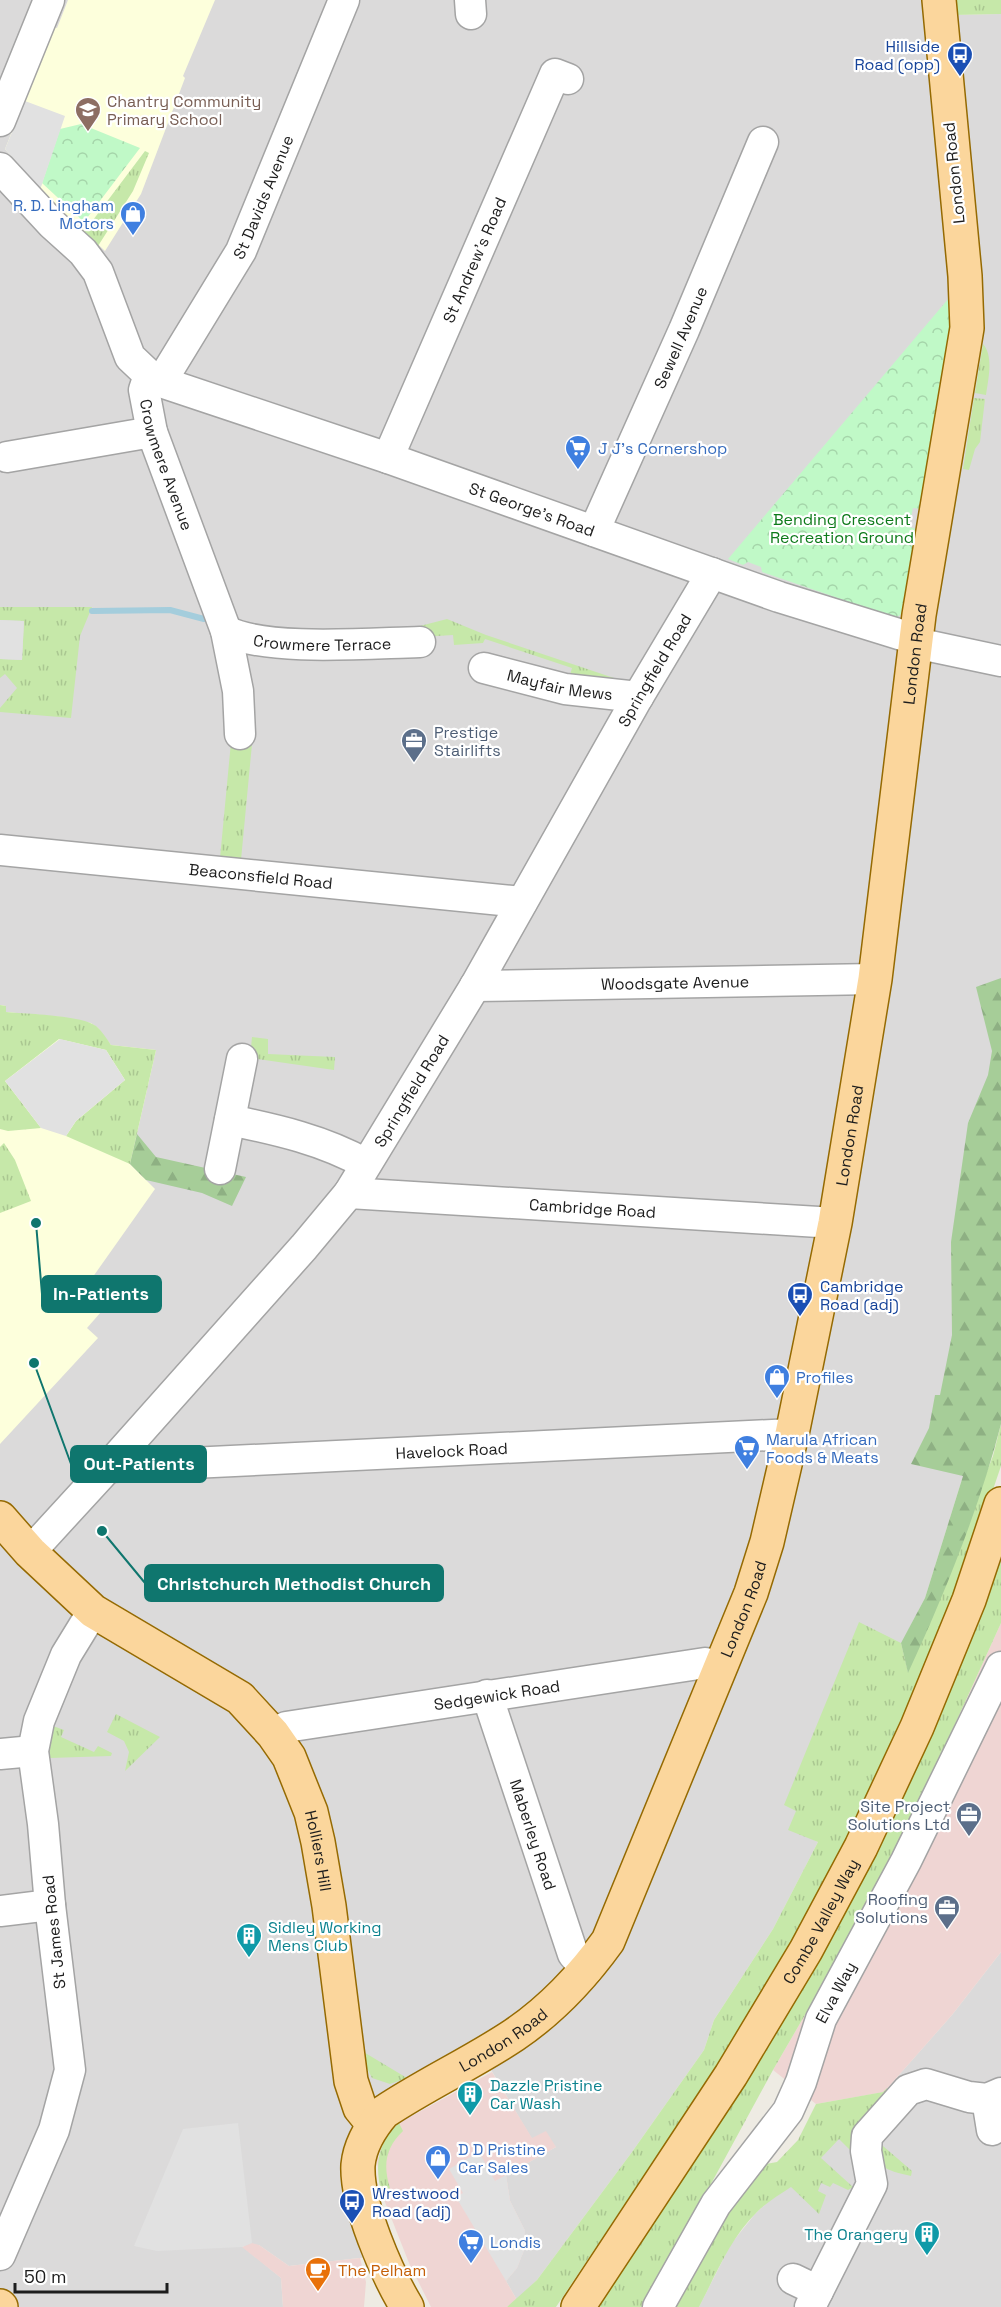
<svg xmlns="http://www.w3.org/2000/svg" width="1001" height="2307" font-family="'Space Grotesk',sans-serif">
<defs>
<pattern id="grass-tufts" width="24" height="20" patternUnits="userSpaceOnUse" patternTransform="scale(1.5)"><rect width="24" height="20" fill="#c6e8a9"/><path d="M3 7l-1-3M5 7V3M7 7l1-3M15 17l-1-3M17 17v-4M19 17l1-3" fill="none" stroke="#aac791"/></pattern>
<pattern id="forest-firs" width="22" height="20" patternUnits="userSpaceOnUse" patternTransform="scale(1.5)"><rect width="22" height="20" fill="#a6cd98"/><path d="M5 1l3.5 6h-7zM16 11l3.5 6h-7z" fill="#8eb083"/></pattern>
<pattern id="park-crowns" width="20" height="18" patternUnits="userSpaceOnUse" patternTransform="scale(1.5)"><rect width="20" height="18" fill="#c0f9c7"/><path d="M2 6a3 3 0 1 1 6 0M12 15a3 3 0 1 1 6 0" fill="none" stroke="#a5d5aa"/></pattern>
</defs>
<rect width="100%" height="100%" fill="#eeebe3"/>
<!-- residential -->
<path fill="#dbdada" d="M0,0H926L952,15L1001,14V1306L963,1476L925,1598L802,1834L818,1842L773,1929L714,2020L704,2050L632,2152L537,2280L517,2300L506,2281L517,2268L524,2250L525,2231L510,2201L506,2175L556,2147L532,2139L477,2046L369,2108L368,2257L289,2266L259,2245L242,2246L281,2278L283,2307H0Z
M1001,1952V2307H699L731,2244L755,2214L884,2092L952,2015Z"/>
<!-- commercial -->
<path fill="#efd5d3" d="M1001,1623V1952L952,2015L884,2092L816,2104L773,2070L831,1970L921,1799Z
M492,2072L532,2138L546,2131L556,2147L506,2175L510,2201L525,2231L524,2250L517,2268L506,2281L517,2300L507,2307H431L409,2263L381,2192L377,2160L390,2131L399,2123Z
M252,2243L259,2245L289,2266L360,2258L366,2282L364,2307H283L281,2278L242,2247Z"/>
<!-- education -->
<path fill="#fdffdc" d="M68,0H215L183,76L185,78L141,194L105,251L40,190L5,149L54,27L57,28Z
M0,1005L6,1006V1012L61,1017L91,1023L98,1028L111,1045L156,1050L130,1164L155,1189L90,1281L100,1290L97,1294L108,1304L87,1328L98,1338L0,1444Z"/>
<!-- grass -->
<path fill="url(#grass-tufts)" d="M952,0H1001V14L952,15Z
M145,151L149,153L133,191L98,246L84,232Z
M983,344C994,356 988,380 986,395L975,393Z
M974,398L985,399L980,442L975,449L969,470L963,469Z
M0,607H92L80,636L71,718L0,712V708L17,688L5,674L0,678V659L22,660L24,621L0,620Z
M447,619L486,635L620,680L568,682L572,668L485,639L483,643L454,645L453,635L421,637L420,626Z
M231,742L252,744L241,860L220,858Z
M0,1005L6,1006V1012C27,1014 81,1015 96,1026C102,1031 107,1039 111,1045L156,1050L130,1164L66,1136L76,1121L125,1080L106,1050L59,1039L5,1081L41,1128L8,1131L0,1129Z
M252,1037L268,1039V1054L335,1057L334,1070L250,1058Z
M4,1143L15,1160L31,1201L0,1213V1147Z
M1001,1424V1466L958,1593L853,1838L794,1940L717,2066L556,2307H507L537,2280L632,2152L704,2050L714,2020L773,1929L818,1842L788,1830L796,1811L784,1805L859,1622L901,1643L908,1672L993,1456Z
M1001,1545V1623L921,1799L831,1970L773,2070L644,2307H594L743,2084Z
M116,1714L160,1737L125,1771L129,1752L124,1741L107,1732Z
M53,1726L64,1730L61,1737L94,1752L98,1746L112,1753L111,1756L50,1758L49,1744Z
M362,2051L407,2078L390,2084L372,2078L365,2064Z
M887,2088L888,2096L861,2161L839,2139L821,2158L853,2187L848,2190L833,2183L830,2187L821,2183L818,2191L826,2195L819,2214L791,2187C779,2195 767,2202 757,2212C730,2238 716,2275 699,2307H670L716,2229L760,2165L777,2162L798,2140L816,2104L883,2092Z
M399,2123L403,2131C385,2148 383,2166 390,2188L381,2192C375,2165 377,2143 399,2123Z
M876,2140L912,2171L911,2176C883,2169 879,2170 876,2140Z"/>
<!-- forest -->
<path fill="url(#forest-firs)" d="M1001,978V1424C979,1509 945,1593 908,1673L901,1643L925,1598L963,1476L911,1464L929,1428L935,1395H940L952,1335L951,1242L968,1123L988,1075L992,1051L976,987Z
M137,1134L156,1157L246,1177L232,1206L202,1193L146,1180L130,1164Z"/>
<!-- park -->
<path fill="url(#park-crowns)" d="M81,124L140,148L84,222L42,183L60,129Z
M949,298L950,329L920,509L913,508L909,527L916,529L901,614L896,618L762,572L761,567L748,562L743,565L728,559Z"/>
<!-- parking -->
<path fill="#e1e1e1" d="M25,101L65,116L40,190L5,149Z
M0,620L24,621L22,660L0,659Z
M60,1039L106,1050L125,1080L76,1121L66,1136L41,1128L5,1081Z
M238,2123L252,2243L242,2247L157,2251L134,2246L183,2129Z
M479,2152L495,2181L506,2175L510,2201L525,2231L524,2250L517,2268L506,2281L456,2197L463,2193L449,2169Z"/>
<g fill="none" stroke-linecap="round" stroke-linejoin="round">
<!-- stream -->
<path stroke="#a4cddc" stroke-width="6" d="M92,611L170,610L204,619"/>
<defs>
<g id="minor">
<path d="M470,0L471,14"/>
<path d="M0,121L49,0"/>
<path id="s1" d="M0,168L52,224L83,252L98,272L130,357L149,375L144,390L152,432L226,631L238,691L240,734"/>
<path id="s2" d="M149,375L161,382L388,458L779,597L905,636L925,645L1001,661"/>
<path id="s3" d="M161,382L241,251L344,0"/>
<path d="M7,457L152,432"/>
<path id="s4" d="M388,458L555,74L568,79"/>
<path id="s5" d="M594,531L684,330L763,142"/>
<path id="s6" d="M226,631C268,652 371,643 420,642"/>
<path id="s7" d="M484,668L565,689L638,697"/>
<path id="s8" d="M0,850L522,902"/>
<path id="s9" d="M475,986L875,979"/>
<path d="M230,1120C278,1130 323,1140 366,1164"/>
<path d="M220,1169L242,1059"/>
<path id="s10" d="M349,1193L835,1223"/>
<path id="s11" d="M108,1467L792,1434"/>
<path id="s12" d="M30,1552L108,1467L304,1247L349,1193L475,986L638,697L712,573"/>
<path id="s13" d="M487,1695L573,1954L587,1970"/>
<path id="s14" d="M273,1734L286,1727L705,1663L722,1666"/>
<path d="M0,1754L33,1751"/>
<path d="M0,1911L50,1905"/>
<path d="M987,2099L992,2130"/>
<path d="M0,2255L54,2130L70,2070L50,1905L43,1824L33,1751L39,1721L66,1655L93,1611"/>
<path d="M793,2279L818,2291"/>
<path id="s15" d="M658,2307L716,2204L788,2111L801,2082L821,2019L906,1861L1001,1667"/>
<path d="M810,2307L872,2184L866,2151L867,2136L908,2090L926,2084L969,2097L987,2099L1001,2093"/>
</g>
<g id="major">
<path id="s16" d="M0,1518L30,1552L93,1611L240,1698L273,1734L289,1757L311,1812L318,1842L329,1906L351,2081L360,2108L373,2124"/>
<path d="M0,2306L1,2307"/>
<path id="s17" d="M407,2307C387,2274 356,2204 358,2165C360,2144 371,2127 384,2112C426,2084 472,2063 514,2035C551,2010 582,1977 608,1941L751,1593L767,1542L792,1434L835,1223L875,979L919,615L967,328L965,276L939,0"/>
<path id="s18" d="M578,2307L731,2075L806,1950L861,1847L917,1727L969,1600L1001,1504"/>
</g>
</defs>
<!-- minor casing -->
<use href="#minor" stroke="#a4a4a4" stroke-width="33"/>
<!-- major casing -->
<use href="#major" stroke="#956a02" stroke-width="36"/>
<!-- minor -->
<use href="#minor" stroke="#fff" stroke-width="30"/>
<!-- major -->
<use href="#major" stroke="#fbd69c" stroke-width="33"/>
</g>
<!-- icons -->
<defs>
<symbol id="bus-pin" viewBox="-11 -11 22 30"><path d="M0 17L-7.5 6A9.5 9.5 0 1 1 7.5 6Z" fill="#1a4fb4" stroke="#fff"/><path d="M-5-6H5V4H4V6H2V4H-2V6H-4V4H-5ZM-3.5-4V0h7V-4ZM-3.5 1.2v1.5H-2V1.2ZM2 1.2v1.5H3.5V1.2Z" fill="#fff"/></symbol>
<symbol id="school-pin" viewBox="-11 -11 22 30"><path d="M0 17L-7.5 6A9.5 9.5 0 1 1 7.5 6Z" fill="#8d6e63" stroke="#fff"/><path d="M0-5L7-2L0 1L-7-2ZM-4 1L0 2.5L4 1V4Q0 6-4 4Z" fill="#fff"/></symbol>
<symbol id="shop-pin" viewBox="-11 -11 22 30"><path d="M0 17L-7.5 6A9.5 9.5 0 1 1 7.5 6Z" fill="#3f7fe0" stroke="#fff"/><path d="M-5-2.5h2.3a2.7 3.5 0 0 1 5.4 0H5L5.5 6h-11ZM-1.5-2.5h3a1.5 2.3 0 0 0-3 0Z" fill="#fff"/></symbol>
<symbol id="supermarket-pin" viewBox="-11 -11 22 30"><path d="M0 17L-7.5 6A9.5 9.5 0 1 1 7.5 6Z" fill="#3f7fe0" stroke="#fff"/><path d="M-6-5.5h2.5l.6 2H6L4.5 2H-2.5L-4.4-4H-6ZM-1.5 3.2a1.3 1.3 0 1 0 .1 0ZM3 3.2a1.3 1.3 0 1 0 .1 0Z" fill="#fff"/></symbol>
<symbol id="office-pin" viewBox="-11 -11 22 30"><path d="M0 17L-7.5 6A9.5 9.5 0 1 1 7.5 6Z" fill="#5c6f8a" stroke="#fff"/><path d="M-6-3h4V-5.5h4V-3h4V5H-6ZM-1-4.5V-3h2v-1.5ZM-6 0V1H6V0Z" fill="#fff"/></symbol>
<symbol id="building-pin" viewBox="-11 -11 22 30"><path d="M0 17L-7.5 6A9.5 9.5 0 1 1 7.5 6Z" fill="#0f9aa8" stroke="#fff"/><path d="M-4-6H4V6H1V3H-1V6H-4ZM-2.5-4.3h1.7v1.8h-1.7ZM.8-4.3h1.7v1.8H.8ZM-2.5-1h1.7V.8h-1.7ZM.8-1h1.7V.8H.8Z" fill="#fff"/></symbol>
<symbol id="cafe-pin" viewBox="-11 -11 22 30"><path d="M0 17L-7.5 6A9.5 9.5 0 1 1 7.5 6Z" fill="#e8710a" stroke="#fff"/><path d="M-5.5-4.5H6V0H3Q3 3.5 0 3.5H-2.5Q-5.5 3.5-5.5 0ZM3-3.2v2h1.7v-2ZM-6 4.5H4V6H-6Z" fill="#fff"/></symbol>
</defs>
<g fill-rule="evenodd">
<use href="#bus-pin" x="945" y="40" width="30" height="40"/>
<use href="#school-pin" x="73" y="95" width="30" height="40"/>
<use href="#shop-pin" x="118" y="199" width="30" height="40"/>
<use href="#supermarket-pin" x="563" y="433" width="30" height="40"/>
<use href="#office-pin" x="399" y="726" width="30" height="40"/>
<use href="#bus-pin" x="785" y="1280" width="30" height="40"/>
<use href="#shop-pin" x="762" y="1362" width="30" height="40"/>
<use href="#supermarket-pin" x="732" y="1433" width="30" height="40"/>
<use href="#office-pin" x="954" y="1800" width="30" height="40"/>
<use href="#office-pin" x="932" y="1893" width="30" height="40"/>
<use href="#building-pin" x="234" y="1921" width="30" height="40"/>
<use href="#building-pin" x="455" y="2079" width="30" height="40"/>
<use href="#shop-pin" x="423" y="2143" width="30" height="40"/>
<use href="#bus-pin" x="337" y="2187" width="30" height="40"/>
<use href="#building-pin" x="912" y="2219" width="30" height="40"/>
<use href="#supermarket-pin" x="456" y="2227" width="30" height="40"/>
<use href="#cafe-pin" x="303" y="2255" width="30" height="40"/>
</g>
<g text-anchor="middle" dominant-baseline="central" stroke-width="4.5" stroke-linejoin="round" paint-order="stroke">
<!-- transit labels -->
<g font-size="16" fill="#164399" stroke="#fff" text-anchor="start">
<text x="940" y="46" text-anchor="end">Hillside<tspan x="940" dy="18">Road (opp)</tspan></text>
<text x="820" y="1286">Cambridge<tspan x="820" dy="18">Road (adj)</tspan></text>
<text x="372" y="2193">Wrestwood<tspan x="372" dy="18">Road (adj)</tspan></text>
</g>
<!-- education labels -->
<g font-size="16" fill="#785e54" stroke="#fff" text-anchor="start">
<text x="107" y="101">Chantry Community<tspan x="107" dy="18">Primary School</tspan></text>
</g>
<!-- street labels -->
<g font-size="16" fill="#1d1d1d" stroke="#fff">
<text transform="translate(954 173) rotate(-96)">London Road</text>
<text stroke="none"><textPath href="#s3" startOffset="212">St Davids Avenue</textPath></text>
<text stroke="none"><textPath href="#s4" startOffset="216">St Andrew's Road</textPath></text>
<text stroke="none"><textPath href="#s5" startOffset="212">Sewell Avenue</textPath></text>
<text stroke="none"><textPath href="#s1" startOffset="354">Crowmere Avenue</textPath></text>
<text stroke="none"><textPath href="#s2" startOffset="406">St George's Road</textPath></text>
<text stroke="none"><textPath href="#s6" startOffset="98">Crowmere Terrace</textPath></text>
<text stroke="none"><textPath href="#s17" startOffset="1827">London Road</textPath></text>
<text stroke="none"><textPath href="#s12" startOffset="1086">Springfield Road</textPath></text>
<text stroke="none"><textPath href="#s7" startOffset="78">Mayfair Mews</textPath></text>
<text stroke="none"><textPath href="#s8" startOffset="262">Beaconsfield Road</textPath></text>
<text stroke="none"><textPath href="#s9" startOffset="200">Woodsgate Avenue</textPath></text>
<text stroke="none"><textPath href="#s12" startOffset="600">Springfield Road</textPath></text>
<text stroke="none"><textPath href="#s17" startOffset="1341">London Road</textPath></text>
<text stroke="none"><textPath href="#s10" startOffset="244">Cambridge Road</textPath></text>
<text stroke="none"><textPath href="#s11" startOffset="344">Havelock Road</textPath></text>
<text stroke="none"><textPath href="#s17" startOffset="855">London Road</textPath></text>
<text stroke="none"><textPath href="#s14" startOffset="228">Sedgewick Road</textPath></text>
<text stroke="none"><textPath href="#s13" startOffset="147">Maberley Road</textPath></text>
<text stroke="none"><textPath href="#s16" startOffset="478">Holliers Hill</textPath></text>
<text stroke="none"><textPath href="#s18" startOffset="456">Combe Valley Way</textPath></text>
<text transform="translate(54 1932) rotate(-96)">St James Road</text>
<text stroke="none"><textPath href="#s15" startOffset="364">Elva Way</textPath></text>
<text stroke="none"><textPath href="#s17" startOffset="351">London Road</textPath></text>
</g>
<!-- shop labels -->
<g font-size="16" fill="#366cbe" stroke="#fff" text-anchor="start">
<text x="114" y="205" text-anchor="end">R. D. Lingham<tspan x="114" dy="18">Motors</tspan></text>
<text x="598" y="448">J J's Cornershop</text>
<text x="796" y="1377">Profiles</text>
<text x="766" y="1439">Marula African<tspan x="766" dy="18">Foods &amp; Meats</tspan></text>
<text x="458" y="2149">D D Pristine<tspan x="458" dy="18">Car Sales</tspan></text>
<text x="490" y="2242">Londis</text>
</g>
<!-- park labels -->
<g font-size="16" fill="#0d7a1a" stroke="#fff">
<text x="842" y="519">Bending Crescent<tspan x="842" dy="18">Recreation Ground</tspan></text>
</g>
<!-- service labels -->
<g font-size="16" fill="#4e5e75" stroke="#fff" text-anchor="end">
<text x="434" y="732" text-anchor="start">Prestige<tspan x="434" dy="18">Stairlifts</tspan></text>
<text x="950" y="1806">Site Project<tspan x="950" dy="18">Solutions Ltd</tspan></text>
<text x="928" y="1899">Roofing<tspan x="928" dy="18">Solutions</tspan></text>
</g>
<!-- culture labels -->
<g font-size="16" fill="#0d838f" stroke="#fff" text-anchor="start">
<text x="268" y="1927">Sidley Working<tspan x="268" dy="18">Mens Club</tspan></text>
<text x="490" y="2085">Dazzle Pristine<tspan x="490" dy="18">Car Wash</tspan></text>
<text x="908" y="2234" text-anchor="end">The Orangery</text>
</g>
<!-- food labels -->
<g font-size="16" fill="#c56008" stroke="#fff" text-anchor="start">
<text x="338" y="2270">The Pelham</text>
</g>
</g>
<!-- callouts -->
<path fill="none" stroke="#0f766e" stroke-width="2" d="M36 1223L42 1294M34 1363L71 1464M102 1531L145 1583"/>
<g fill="#0f766e" stroke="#fff" stroke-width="2">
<circle cx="36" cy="1223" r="6"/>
<circle cx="34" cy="1363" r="6"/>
<circle cx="102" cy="1531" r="6"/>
</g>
<g fill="#0f766e" stroke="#0f766e" stroke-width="2">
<rect x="42" y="1276" width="119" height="36" rx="6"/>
<rect x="71" y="1446" width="135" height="36" rx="6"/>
<rect x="145" y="1565" width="298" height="36" rx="6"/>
</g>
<g font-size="18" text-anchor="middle" font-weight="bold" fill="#fff">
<text x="101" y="1300">In-Patients</text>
<text x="139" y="1470">Out-Patients</text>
<text x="294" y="1590">Christchurch Methodist Church</text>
</g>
<!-- scale -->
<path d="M15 2283v9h152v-9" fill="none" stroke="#1d1d1d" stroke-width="3"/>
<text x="24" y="2283" font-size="18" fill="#1d1d1d" stroke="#ffffff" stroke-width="4.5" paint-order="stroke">50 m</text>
</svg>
